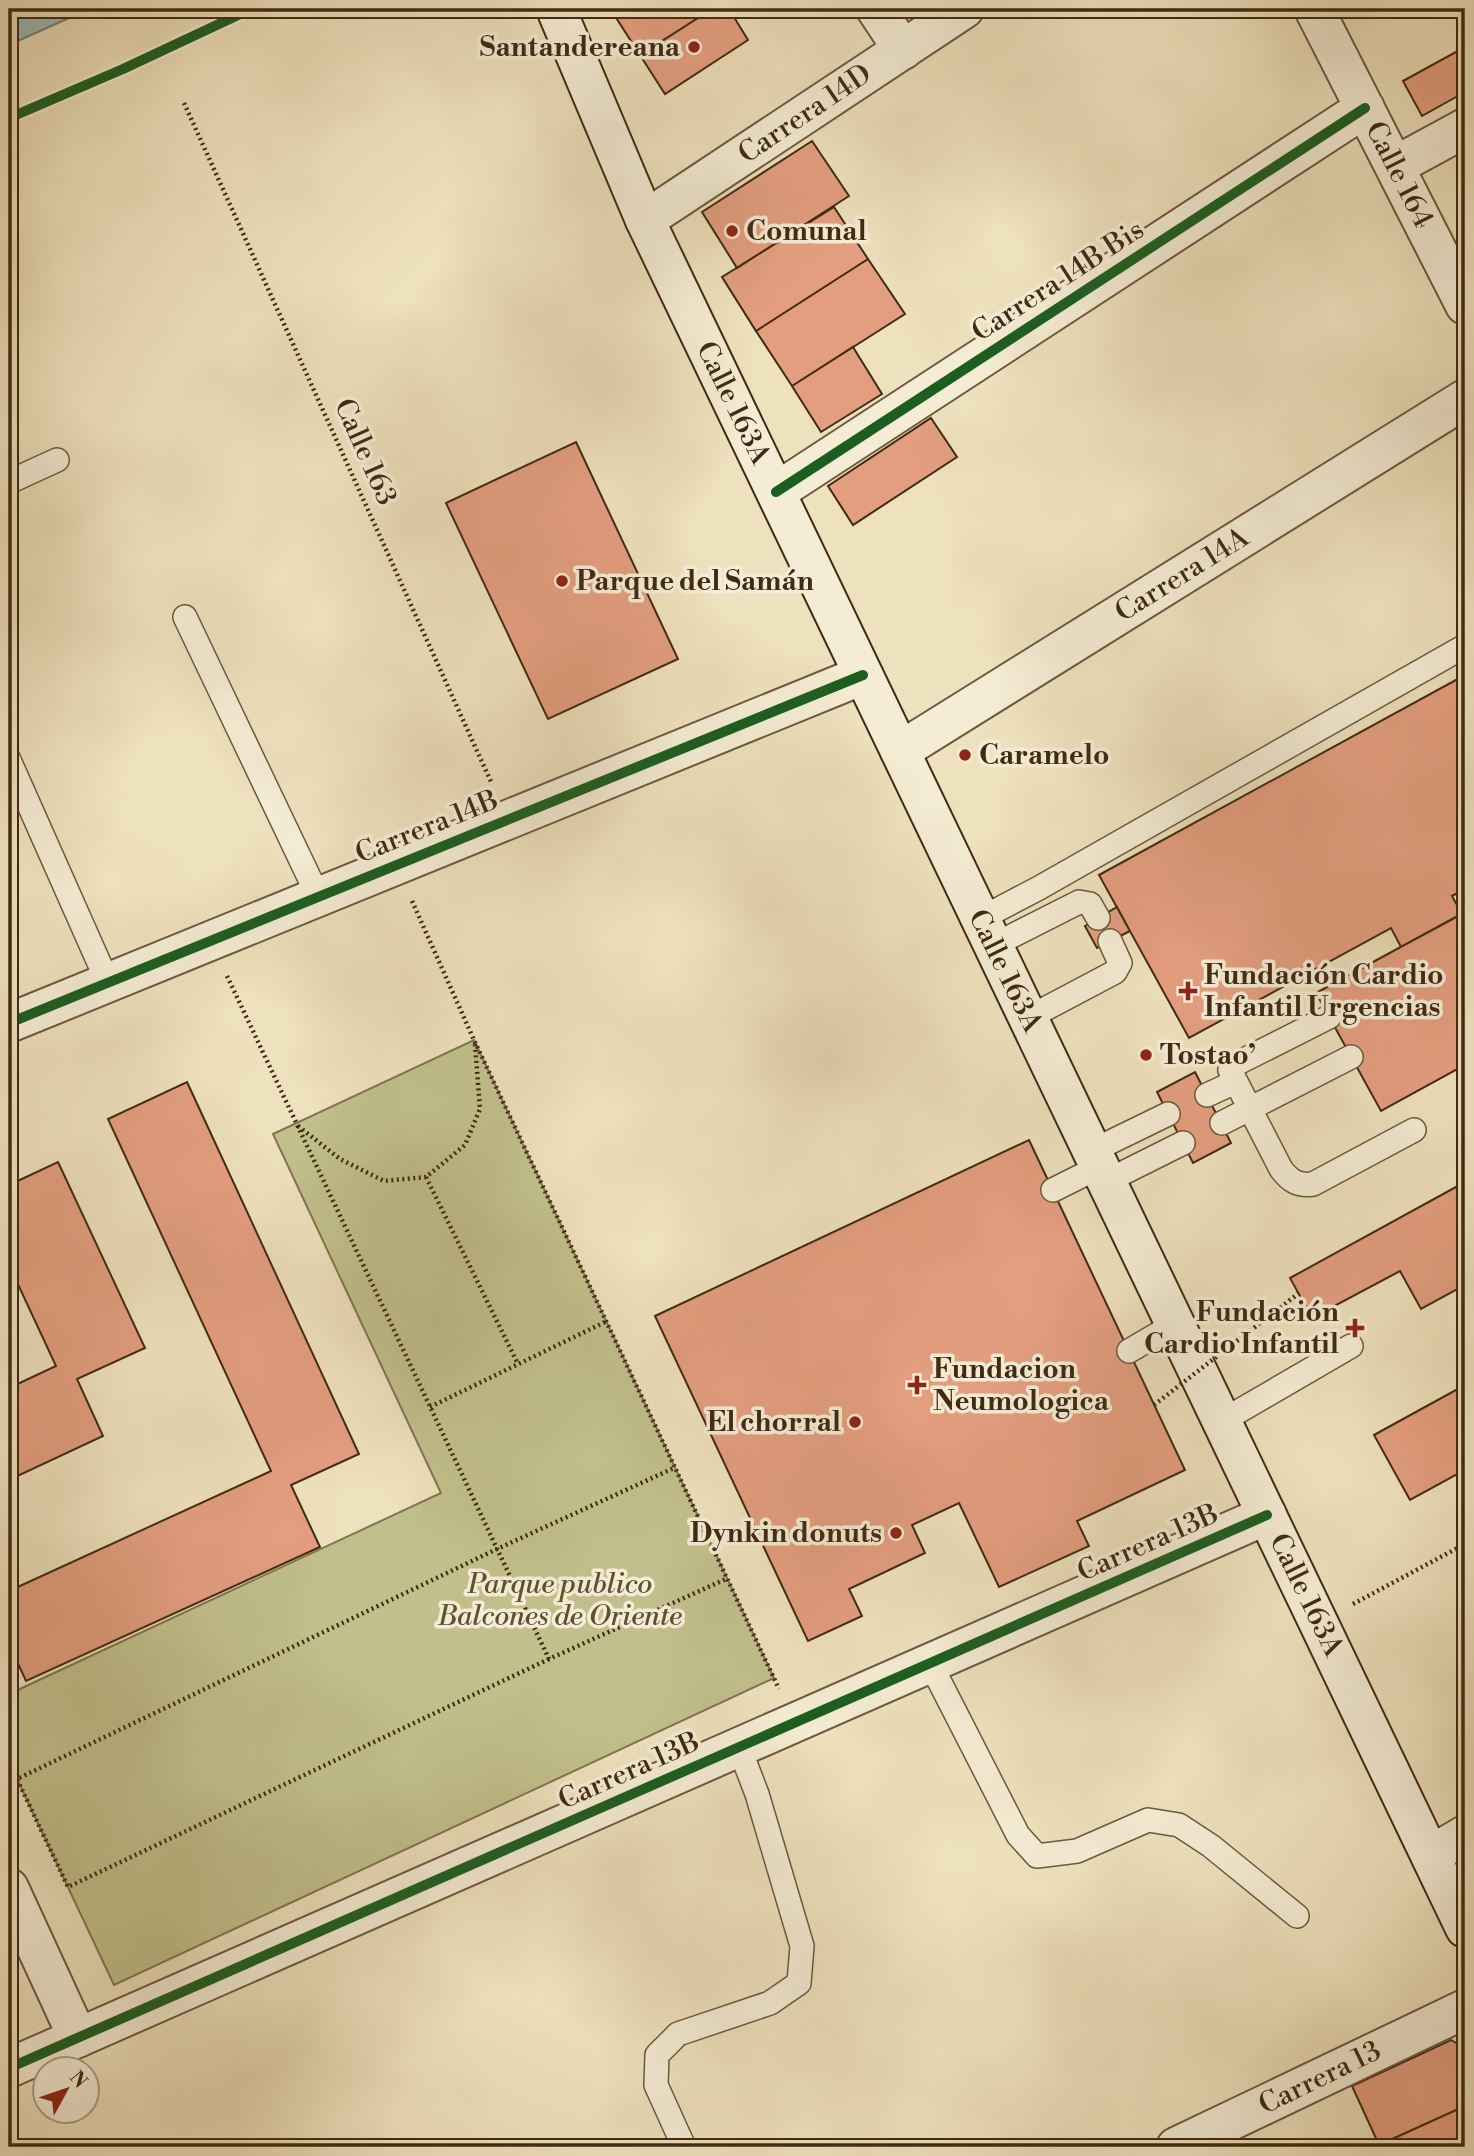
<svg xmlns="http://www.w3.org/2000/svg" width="1474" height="2156" font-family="'Libre Bodoni',serif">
<rect width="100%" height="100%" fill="#eee1bd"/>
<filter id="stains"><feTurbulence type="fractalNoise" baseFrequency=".00286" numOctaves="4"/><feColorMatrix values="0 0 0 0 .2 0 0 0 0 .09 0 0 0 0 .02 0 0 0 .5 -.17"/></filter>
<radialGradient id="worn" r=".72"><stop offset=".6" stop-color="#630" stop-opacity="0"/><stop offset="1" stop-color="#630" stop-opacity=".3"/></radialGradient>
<!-- green -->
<path fill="#c1c08c" stroke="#807550" stroke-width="2" d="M474,1040L774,1678L114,1985L9,1762V1694L441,1493L273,1134Z"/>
<!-- water -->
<path fill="#9bbcb7" stroke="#778275" stroke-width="2" d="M9,9H89L9,45Z"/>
<!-- building -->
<path fill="#e39e7f" stroke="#402a13" stroke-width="2" d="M628,9H712L640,55L615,16Z
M712,9H729L748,40L665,94L640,55Z
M1465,47V92L1422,116L1403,81Z
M812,141L849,196L737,268L702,212Z
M834,207L868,259L756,331L722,277Z
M868,259L905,314L792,386L756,331Z
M853,347L882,394L821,432L792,386Z
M931,418L957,457L853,525L828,486Z
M576,442L678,659L548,719L446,503Z
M1465,675V889L1452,896L1462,914L1401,947L1391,928L1189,1038L1099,875Z
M1117,907L1130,931L1097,948L1085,926Z
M1465,912V1065L1381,1111L1316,993Z
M1195,1072L1231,1143L1193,1163L1157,1092Z
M187,1082L359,1454L291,1485L320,1547L26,1681L9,1644V1591L271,1471L108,1119Z
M1029,1140L1185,1470L1077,1521L1089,1546L999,1587L959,1503L912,1525L925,1553L849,1589L862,1616L808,1641L655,1316Z
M58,1162L145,1348L77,1379L103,1436L9,1480V1388L56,1366L9,1265V1185Z
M1465,1182V1285L1421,1309L1400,1271L1312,1318L1290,1278Z
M1465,1385V1470L1410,1500L1374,1435Z
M1451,2040L1465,2048V2106L1379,2145L1352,2086Z
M1465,2106V2147H1381L1379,2145Z"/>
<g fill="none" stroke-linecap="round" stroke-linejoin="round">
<defs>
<path id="service" d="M9,482L57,460
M185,617L318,896
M9,760L108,983
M980,919L1039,888L1465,646
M994,945L1079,902L1090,904L1098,918
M1329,1017L1234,1065L1230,1070L1281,1169C1290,1181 1298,1186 1313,1184L1414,1130
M1028,1018L1115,972L1120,963L1110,941
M1207,1095L1235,1082
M1222,1123L1351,1057
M1092,1151L1168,1114
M1107,1181L1183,1143
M1053,1190L1099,1167
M1129,1351L1175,1324
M1222,1421L1351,1346
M930,1663L1018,1835L1037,1856L1077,1851L1148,1820L1179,1825L1211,1846L1297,1916
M684,2147L656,2085L657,2055L678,2034L770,2003L799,1983L802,1946L757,1794L739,1747"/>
<path id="minor" d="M876,9L903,50
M1314,9L1465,305
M1395,166L1465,128
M645,220L964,9
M776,492L1365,108
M900,751L1465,399
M9,1023L863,675
M1431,1855L1465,1835
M9,1888L78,2038
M9,2068L1267,1515
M1176,2147L1465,2009"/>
<path id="secondary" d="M556,9L645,220L1465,1928"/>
</defs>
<!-- service casing -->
<use href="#service" stroke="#6c583e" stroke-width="26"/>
<!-- minor casing -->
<use href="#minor" stroke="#6c583e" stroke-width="42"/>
<!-- secondary casing -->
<use href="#secondary" stroke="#402a13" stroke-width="42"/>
<!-- path -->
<path stroke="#402a13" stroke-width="4.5" stroke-dasharray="2 3.5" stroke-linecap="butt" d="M184,103L492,784
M412,901L474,1040L779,1689
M227,976L549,1659L726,1579
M298,1126L340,1159L384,1181L426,1177L465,1145L480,1109L475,1044
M426,1177L518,1364
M430,1407L607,1321
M1353,1604L1465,1544
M549,1659L68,1887L17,1779L497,1549L674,1468"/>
<!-- service -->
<use href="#service" stroke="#f4ecd4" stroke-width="23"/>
<!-- minor -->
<use href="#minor" stroke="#f4ecd4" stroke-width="38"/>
<!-- secondary -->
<use href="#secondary" stroke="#f4ecd4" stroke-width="38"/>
<!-- path-bridge -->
<path stroke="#402a13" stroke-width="4.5" stroke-dasharray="2 3.5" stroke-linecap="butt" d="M1154,1405L1299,1293"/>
<defs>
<path id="cycleway" d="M9,118L123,69L251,9
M776,492L1365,108
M9,1023L863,675
M9,2068L1267,1515"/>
</defs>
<!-- cycleway casing -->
<use href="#cycleway" stroke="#f4ecd4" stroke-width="15"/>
<!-- cycleway -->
<use href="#cycleway" stroke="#1b5e20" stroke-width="10"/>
</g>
<!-- markers -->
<g fill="#8f2418" stroke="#f4ecd4" stroke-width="2.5">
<circle cx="694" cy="47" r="7"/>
<circle cx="732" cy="231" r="7"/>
<circle cx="562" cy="581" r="7"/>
<circle cx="965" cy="755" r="7"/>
<path d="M1184.5 980.5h7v7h7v7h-7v7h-7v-7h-7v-7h7z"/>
<circle cx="1146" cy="1055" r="7"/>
<path d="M1351.5 1317.5h7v7h7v7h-7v7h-7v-7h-7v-7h7z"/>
<path d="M913.5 1374.5h7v7h7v7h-7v7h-7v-7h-7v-7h7z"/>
<circle cx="855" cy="1422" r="7"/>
<circle cx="896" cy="1533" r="7"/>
</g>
<g text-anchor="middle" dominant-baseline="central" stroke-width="7" stroke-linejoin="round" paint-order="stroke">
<!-- poi labels -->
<g font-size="28" font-weight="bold" fill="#402a13" stroke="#f4ecd4" text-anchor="start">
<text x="680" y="47" text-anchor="end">Santandereana</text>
<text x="746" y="231">Comunal</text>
<text x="576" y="581">Parque del Samán</text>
<text x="979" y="755">Caramelo</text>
<text x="1204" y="975">Fundación Cardio<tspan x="1204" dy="32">Infantil Urgencias</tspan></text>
<text x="1160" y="1055">Tostao’</text>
<text x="1339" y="1312" text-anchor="end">Fundación<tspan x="1339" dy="32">Cardio Infantil</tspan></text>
<text x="933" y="1369">Fundacion<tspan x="933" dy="32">Neumologica</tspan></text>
<text x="841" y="1422" text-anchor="end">El chorral</text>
<text x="882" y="1533" text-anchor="end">Dynkin donuts</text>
</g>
<!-- street labels -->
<g font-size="28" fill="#402a13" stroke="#f4ecd4">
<text transform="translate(805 114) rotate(-34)">Carrera 14D</text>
<text transform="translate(1399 175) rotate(63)">Calle 164</text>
<text transform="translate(1058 281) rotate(-33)">Carrera 14B Bis</text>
<text transform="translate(733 403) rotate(64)">Calle 163A</text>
<text transform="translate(365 452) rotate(66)">Calle 163</text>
<text transform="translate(1182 575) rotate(-32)">Carrera 14A</text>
<text transform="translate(427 827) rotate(-22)">Carrera 14B</text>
<text transform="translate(1005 971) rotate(64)">Calle 163A</text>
<text transform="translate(1148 1543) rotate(-24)">Carrera 13B</text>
<text transform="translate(1306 1595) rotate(64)">Calle 163A</text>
<text transform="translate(629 1771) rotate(-24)">Carrera 13B</text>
<text transform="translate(1320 2078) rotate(-26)">Carrera 13</text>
</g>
<!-- park labels -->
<g font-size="28" font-style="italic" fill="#605031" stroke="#f4ecd4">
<text x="560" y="1584">Parque publico<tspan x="560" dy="32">Balcones de Oriente</tspan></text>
</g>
</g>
<!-- margin -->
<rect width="1474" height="2156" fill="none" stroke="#eee1bd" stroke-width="35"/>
<rect x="10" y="10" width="1453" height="2135" fill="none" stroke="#402a13" stroke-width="3.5"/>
<rect x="18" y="18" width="1439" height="2121" fill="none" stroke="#402a13" stroke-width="2"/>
<!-- north arrow -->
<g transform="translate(66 2090) rotate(50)"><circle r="33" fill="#f4ecd4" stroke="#ac9e87" stroke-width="2"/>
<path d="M0-5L12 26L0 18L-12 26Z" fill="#8f2418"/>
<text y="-10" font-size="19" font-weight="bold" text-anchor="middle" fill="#402a13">N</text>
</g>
<rect width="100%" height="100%" filter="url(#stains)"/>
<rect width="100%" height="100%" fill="url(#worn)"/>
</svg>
